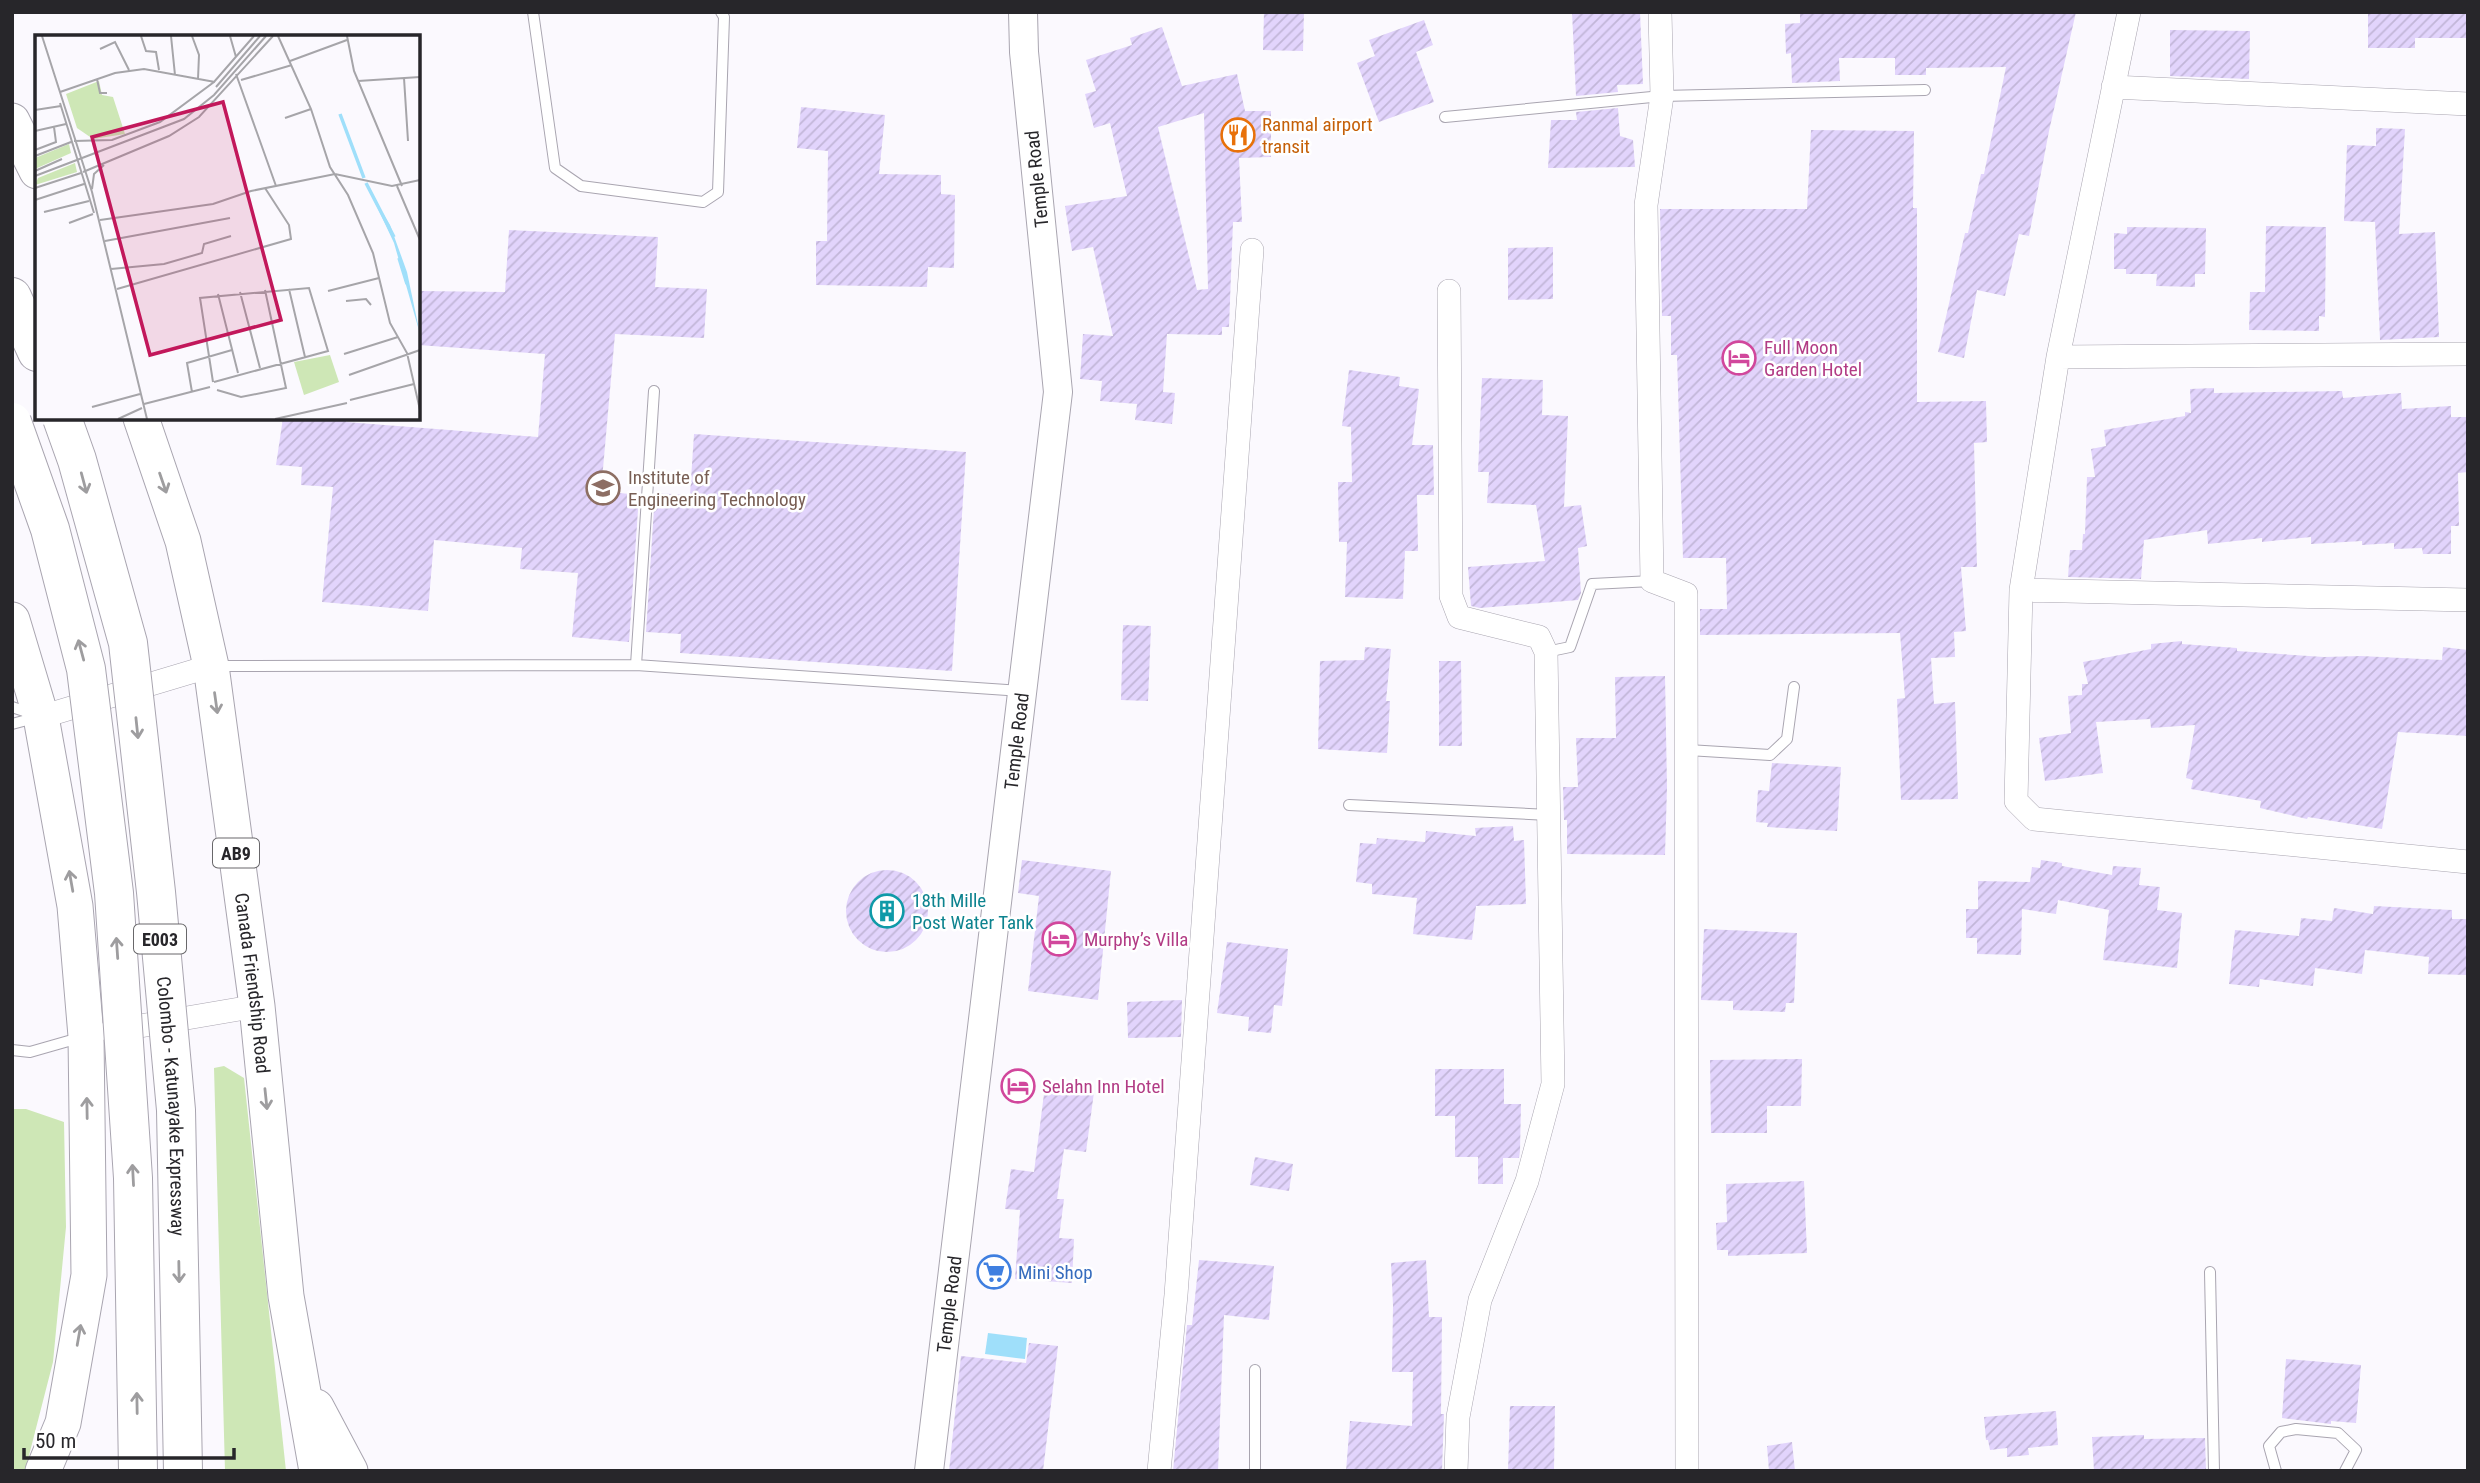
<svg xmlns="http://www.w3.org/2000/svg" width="2480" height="1483" font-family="'Roboto Condensed',sans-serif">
<defs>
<pattern id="building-hatch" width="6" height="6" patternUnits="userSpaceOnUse" patternTransform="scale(1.75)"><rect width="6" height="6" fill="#e2d4fc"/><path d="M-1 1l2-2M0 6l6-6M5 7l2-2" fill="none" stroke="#c2b6d8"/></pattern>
</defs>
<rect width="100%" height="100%" fill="#fbf9fe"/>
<!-- green -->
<path fill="#cee7b6" d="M224,1066L244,1078L286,1471H225L214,1068Z
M12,1109H26L64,1122L66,1227L53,1362L25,1471H12Z"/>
<!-- water -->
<path fill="#9fdffa" d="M988,1333L1027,1338L1025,1359L985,1354Z"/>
<!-- building -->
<path fill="url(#building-hatch)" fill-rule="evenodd" d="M1264,12H1304L1303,51L1263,50Z
M1572,12H1640L1643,84L1617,85L1618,92L1576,96Z
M1800,12H2076L2049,131L2029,236L2019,234L2005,296L1977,290L1964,358L1938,352L1965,233H1968L1981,174H1984L2006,67L1926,68V75H1895V58H1839L1840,81L1792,83L1791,53L1786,54L1785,24L1800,23Z
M2368,12H2468V38H2415V48H2368Z
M1424,20L1433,45L1416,52L1434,102L1379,122L1357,63L1375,56L1369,40Z
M1162,27L1182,86L1237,74L1245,111H1271V157L1239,158L1242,222H1233L1229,327H1222V335L1167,334L1163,392L1175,393L1172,424L1135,420L1137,404L1100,401L1102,381L1080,379L1083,334L1113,336L1093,247L1072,251L1065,206L1127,196L1110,123L1094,128L1085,94L1096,91L1086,60L1132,45L1130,38ZM1204,113L1208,289L1197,290L1158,127Z
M2170,30L2250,31L2249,79L2170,76Z
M801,107L885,115L879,174L941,175V194L955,195L954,268L928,267L927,287L816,285V241H827L828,151L797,148Z
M1618,108L1620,136L1633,140L1635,167L1548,168L1551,120H1577L1576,112Z
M2376,128L2405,129L2399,234L2435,232L2439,337L2380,340L2375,222L2344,221L2347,145L2376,146Z
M1811,130L1914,131L1913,208H1917V402L1986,401L1987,442L1974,443L1977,567H1961L1966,631L1954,632L1955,657L1931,658L1934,704L1955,702L1958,799L1901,800L1897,699L1905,698L1900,633L1700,635V609H1727L1726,558H1683L1677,355H1671V316H1662L1660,209H1807Z
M2266,226L2326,227L2325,317L2319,316V331L2249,330L2250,292H2265Z
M2127,227L2206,228L2205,274H2195V287L2156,286L2157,274H2126V269H2114V233L2127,234Z
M509,230L658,237L655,287L707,289L704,338L615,334L601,491L639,495L629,642L572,637L578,573L520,569L522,548L434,540L428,611L322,602L333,487L301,485L302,467L276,465L283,418H346V422L538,437L545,354L418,345V291L505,292Z
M1553,247V299L1508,300V248Z
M1349,370L1400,377L1399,386L1419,389L1412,445H1433L1434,495H1417L1418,551H1405L1403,599L1345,597L1347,542H1339L1338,482H1352L1351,427L1342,426Z
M1482,378L1543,380L1542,415L1568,416L1564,507L1581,505L1587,546L1578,548L1581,593L1578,600L1480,608L1471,606L1468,567L1545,561L1536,505L1487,503L1489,472H1478Z
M2214,388V393L2342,391L2343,398L2401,393L2402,409L2451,406V417H2468V472L2458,473L2459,526H2451V554H2423L2422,548L2394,549V543L2362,545V541L2311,544V537L2262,542V538L2208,544L2207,530L2144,540L2141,579L2068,577L2070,550H2082L2083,534H2085L2087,477H2095L2091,449L2106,446L2104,430L2185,416V412L2191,413L2190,389Z
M694,434L966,452L952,671L680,653L681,634L646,632L655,493L690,495Z
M1123,625L1151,626L1148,701L1121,700Z
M2182,641V644L2237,648V651L2324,657L2361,656L2442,660L2443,647L2468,650V736L2398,732L2382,829L2308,817L2307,819L2260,808L2261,801L2191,789L2193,780L2186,778L2195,725L2151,728L2150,719L2096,722L2103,773L2045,781L2039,738L2071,733L2068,696L2082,695V684H2088L2083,662L2151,649V644Z
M1365,647L1391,649L1386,701H1390L1387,753L1318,749L1320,661L1364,660Z
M1439,661H1461L1462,746H1439Z
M1665,676L1667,787L1665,855L1567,854V820H1564L1563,787H1578L1576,738H1616L1615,677Z
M1772,763L1841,767L1837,831L1767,827L1768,823L1756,822L1758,790L1769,791Z
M1513,826L1514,841L1524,840L1526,904L1476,906L1472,940L1413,934L1417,898L1372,894V884L1356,882L1360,843L1376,844L1377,838L1425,842L1426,831L1476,836L1475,828Z
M1022,860L1111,871L1098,1000L1028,991L1039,896L1018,893Z
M2041,860L2062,863V866L2112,875L2113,866L2141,868L2139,885L2160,887L2157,910L2182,913L2177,968L2103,960L2109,910L2058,900L2056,914L2022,909L2021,955L1977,954V938H1966V909H1978V881L2030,882L2032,867L2040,868Z
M846 911a41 41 0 1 1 82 0a41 41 0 1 1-82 0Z
M2374,906L2452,910V919H2468V975L2428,974L2429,957L2365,950L2362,974L2315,968L2313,986L2260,979L2259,987L2229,984L2235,930L2299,936L2301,918L2332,921L2334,908L2373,914Z
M1704,929L1797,933L1794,1003H1786L1785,1012L1733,1010V1001L1701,1000Z
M1227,942L1288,949L1282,1006L1274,1005L1271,1033L1248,1031L1249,1017L1217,1013Z
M1182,1000L1181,1037L1128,1038L1127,1002Z
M1802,1059L1801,1106H1767V1133H1711L1710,1060Z
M1435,1069H1504V1104H1521L1520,1151L1519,1158H1503V1184H1478V1157H1455V1116H1435Z
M1045,1086L1094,1092L1086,1152L1064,1149L1057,1199H1064L1059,1238L1074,1239L1072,1283L1015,1279L1020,1210L1005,1209L1011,1169L1034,1172Z
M1255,1157L1293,1164L1289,1191L1250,1185Z
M1804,1181L1807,1253L1728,1256V1250H1717L1716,1223L1727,1222L1726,1184Z
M1199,1260L1274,1266L1269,1320L1224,1315L1218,1471H1173L1187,1325H1192Z
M1426,1260L1429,1317H1442L1441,1414H1444L1442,1471H1346L1350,1421L1412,1426L1413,1372H1392L1393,1305L1391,1263Z
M1029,1343L1058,1346L1043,1471H949L961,1356L1026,1363Z
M2286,1359L2361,1365L2356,1423L2331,1421V1424L2282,1418Z
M1510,1406H1555L1554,1471H1508Z
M2056,1411L2058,1445L2028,1448L2029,1455L2007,1457V1448L1990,1450L1988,1440H1986L1984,1417Z
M2144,1435V1439L2205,1438L2206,1471H2094L2092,1437Z
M1792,1442L1795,1471H1769L1767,1446Z"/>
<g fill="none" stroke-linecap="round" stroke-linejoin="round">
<defs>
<path id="service" d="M533,12L555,168L581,186L703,202L718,192L724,17L721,12
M1445,117L1662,96L1925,90
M1546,652L1570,647L1592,584L1652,581
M636,665L654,391
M217,666L636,665L1021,691
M12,707L33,714
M12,724L38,717
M1688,750L1770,755L1787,739L1794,687
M1349,805L1549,815
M12,1050L30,1052L79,1038
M2210,1272L2214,1471
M1255,1471V1370
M2276,1471L2269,1446L2281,1432L2296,1429L2338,1433L2356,1450L2345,1471"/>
<path id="minor" d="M1660,12L1662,96L1646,205L1652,581L1686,594L1687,1471
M2129,12L2058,357L2021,590L2016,801L2034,819L2468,862
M2113,87L2468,104
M1449,291L1451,596L1459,617L1539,637L1546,652L1553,1084L1527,1181L1480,1300L1458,1417L1456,1471
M2058,357L2468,354
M2021,590L2468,600
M41,717L211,666
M111,1031L257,1006
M1159,1471L1176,1295L1252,250"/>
<g id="tertiary">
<path id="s1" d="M929,1471L1058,392L1024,52L1023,12"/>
</g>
<g id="primary">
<path d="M12,121L37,171"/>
<path id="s2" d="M141,418L183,541L211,666L257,1006L286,1296L317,1471"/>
<path d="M12,620L41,717L75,906L86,1036L89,1275L63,1423L43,1471"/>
<path d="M316,1407L350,1471"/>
</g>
<path id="motorway" d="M12,297L37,352"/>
</defs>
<!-- service casing -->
<use href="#service" stroke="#a9a5b0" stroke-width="12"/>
<!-- minor casing -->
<use href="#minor" stroke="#a9a5b0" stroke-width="24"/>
<!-- tertiary casing -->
<use href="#tertiary" stroke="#a9a5b0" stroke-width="30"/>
<!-- primary casing -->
<use href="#primary" stroke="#a9a5b0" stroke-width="37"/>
<!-- motorway casing -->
<use href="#motorway" stroke="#a9a5b0" stroke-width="40"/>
<!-- service -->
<use href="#service" stroke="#fff" stroke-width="10"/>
<!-- minor -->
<use href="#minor" stroke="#fff" stroke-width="23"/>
<!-- tertiary -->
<use href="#tertiary" stroke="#fff" stroke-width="28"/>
<!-- primary -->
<use href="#primary" stroke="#fff" stroke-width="35"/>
<!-- motorway -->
<use href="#motorway" stroke="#fff" stroke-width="38"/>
<defs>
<g id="motorway-bridge">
<path id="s3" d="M62,418L77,460L128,643L156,892L176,1110L183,1471"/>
<path d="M12,422L50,529L86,669L114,893L133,1178L138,1471"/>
</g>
</defs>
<!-- motorway-bridge casing -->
<use href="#motorway-bridge" stroke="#a9a5b0" stroke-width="40" stroke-linecap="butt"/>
<!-- motorway-bridge -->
<use href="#motorway-bridge" stroke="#fff" stroke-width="38"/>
</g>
<!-- one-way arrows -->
<defs><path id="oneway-shaft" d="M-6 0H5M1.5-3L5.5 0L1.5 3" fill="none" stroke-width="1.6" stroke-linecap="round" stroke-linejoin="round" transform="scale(1.75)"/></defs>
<g stroke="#9e9d9f">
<use href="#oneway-shaft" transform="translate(84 483) rotate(75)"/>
<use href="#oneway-shaft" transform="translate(163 483) rotate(71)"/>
<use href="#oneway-shaft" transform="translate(81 650) rotate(-105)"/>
<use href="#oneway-shaft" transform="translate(216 703) rotate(82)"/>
<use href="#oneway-shaft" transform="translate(137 728) rotate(84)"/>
<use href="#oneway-shaft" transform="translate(71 881) rotate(-100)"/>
<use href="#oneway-shaft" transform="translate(117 948) rotate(-94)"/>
<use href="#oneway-shaft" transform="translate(266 1099) rotate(84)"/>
<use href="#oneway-shaft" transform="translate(87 1108) rotate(-91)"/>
<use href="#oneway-shaft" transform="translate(133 1175) rotate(-93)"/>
<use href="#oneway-shaft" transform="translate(179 1272) rotate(89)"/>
<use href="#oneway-shaft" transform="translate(79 1335) rotate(-80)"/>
<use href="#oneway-shaft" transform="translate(137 1403) rotate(-91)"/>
</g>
<!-- icons -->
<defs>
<symbol id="restaurant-ring" viewBox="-11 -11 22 22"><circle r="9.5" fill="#fff" stroke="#e8710a" stroke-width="1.5"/><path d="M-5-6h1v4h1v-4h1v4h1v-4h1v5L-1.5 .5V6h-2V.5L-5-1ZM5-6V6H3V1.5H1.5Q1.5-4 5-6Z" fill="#e8710a"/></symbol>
<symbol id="hotel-ring" viewBox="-11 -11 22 22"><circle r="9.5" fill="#fff" stroke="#d1479c" stroke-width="1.5"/><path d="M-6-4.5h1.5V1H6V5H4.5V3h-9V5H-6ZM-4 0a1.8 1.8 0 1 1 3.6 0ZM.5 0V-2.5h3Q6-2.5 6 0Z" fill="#d1479c"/></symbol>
<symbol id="university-ring" viewBox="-11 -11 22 22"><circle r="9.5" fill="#fff" stroke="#8d6e63" stroke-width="1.5"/><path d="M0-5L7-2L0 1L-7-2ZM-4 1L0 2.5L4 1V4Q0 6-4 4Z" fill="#8d6e63"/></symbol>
<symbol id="building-ring" viewBox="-11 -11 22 22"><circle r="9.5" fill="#fff" stroke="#0f9aa8" stroke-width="1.5"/><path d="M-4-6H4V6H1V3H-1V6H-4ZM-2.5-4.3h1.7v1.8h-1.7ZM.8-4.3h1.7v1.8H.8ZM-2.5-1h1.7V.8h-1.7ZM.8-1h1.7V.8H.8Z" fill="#0f9aa8"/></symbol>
<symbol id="supermarket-ring" viewBox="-11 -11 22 22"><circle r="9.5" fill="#fff" stroke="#3f7fe0" stroke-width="1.5"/><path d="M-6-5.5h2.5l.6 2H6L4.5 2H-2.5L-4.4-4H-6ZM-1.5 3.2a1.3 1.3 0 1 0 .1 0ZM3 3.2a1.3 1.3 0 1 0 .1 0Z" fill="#3f7fe0"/></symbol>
</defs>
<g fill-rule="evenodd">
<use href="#restaurant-ring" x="1219" y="116" width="38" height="38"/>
<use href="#hotel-ring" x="1720" y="339" width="38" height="38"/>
<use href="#university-ring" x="584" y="469" width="38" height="38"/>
<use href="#building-ring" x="868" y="892" width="38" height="38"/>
<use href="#hotel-ring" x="1040" y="920" width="38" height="38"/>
<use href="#hotel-ring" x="999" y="1067" width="38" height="38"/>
<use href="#supermarket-ring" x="975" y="1253" width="38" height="38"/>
</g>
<g text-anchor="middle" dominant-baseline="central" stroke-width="5" stroke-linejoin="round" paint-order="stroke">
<!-- shield labels -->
<g fill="#fff" stroke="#68676a" stroke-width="2">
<rect x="213" y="838.5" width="46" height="29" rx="5"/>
<rect x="134" y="924.5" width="52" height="29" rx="5"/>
</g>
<g font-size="18" font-weight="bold" fill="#27262a">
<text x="236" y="853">AB9</text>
<text x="160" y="939">E003</text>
</g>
<!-- food labels -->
<g font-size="19" fill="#c56008" stroke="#fff" text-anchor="start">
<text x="1262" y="124">Ranmal airport<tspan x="1262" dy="22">transit</tspan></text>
</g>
<!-- street labels -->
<g font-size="19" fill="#27262a" stroke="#fff">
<text transform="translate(1037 179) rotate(-96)">Temple Road</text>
<text stroke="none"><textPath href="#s1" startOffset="735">Temple Road</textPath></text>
<text stroke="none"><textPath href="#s2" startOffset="578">Canada Friendship Road</textPath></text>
<text stroke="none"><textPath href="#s3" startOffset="700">Colombo - Katunayake Expressway</textPath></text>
<text stroke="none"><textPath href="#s1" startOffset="168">Temple Road</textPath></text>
</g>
<!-- hotel labels -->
<g font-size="19" fill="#b23c85" stroke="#fff" text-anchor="start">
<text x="1764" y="347">Full Moon<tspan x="1764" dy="22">Garden Hotel</tspan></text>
<text x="1084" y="939">Murphy’s Villa</text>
<text x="1042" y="1086">Selahn Inn Hotel</text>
</g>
<!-- education labels -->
<g font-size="19" fill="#785e54" stroke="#fff" text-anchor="start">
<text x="628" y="477">Institute of<tspan x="628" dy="22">Engineering Technology</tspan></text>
</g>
<!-- culture labels -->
<g font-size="19" fill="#0d838f" stroke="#fff" text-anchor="start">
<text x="912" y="900">18th Mille<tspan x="912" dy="22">Post Water Tank</tspan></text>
</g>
<!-- shop labels -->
<g font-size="19" fill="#366cbe" stroke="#fff" text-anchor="start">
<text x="1018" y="1272">Mini Shop</text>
</g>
</g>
<!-- overview -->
<g transform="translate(35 35)">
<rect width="385" height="385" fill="#fbf9fe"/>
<path d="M64,46L67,60L78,62L90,99L58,104L42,93L31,59ZM34,109L36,118L0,134V123ZM40,128L42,137L0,150L3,143Z" fill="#cee7b6"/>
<path d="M295,320L304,347L269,360L259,327Z" fill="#cee7b6"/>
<path d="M337,161L355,190L372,237L385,299L359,208Z" fill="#9fdffa"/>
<path fill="none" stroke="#9fdffa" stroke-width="3.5" d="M305,79L329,143M331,148L359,202M364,223L372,249"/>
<path fill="none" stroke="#a6a5a9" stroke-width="2" d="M7,1L57,157L112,384M106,1L111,16L121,17L124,35M136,1L140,40M157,1L164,20L163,44M195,1L201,22M243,1L276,74L295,132L313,160L338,218L355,288L372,318L385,375M312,1L319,36L367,151M65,14L80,7L94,35M255,26L312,5M201,39L241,151M369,43L373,106M62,44L65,58H72M206,45L257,30M323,46L385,42M181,52L225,1M25,57L80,38L109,34L180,47M25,68L59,178M0,75L26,71M250,83L276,74M0,96L31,89M39,106L77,105L125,87L179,47L219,1M0,115L21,107L19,92M0,121L36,107M0,136L27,124M48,137L134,101L164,82L238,1M0,141L149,84L179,60L231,1M362,151L385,205M0,153L46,138M57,154L59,139L69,130M0,165L49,149M9,177L54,166M65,185L178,169L216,156L300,139L357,151L385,145M34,188L58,179M70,206L195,183M76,234L129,229L167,218L169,209L196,201M82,254L256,204L254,190L230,153M254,254L270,322M293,256L344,243M205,257L225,333M183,259L203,338M311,266L331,264L336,270M309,319L363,302M314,340L385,315M178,347L165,263L274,253L293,316L179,347M182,355L206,362L251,353L230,255M157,357L152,328L197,315M315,365L379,349M109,369L175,352M57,372L105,359M83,384L107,373M240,384L312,368"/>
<path fill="#c2185b" fill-opacity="0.15" stroke="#c2185b" stroke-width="3.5" d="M188,67L246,285L115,320L57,102Z"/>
<rect width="385" height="385" fill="none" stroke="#27262a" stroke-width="3.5"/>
</g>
<!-- border -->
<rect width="2480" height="1483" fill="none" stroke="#27262a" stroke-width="28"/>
<!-- scale -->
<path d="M24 1448v10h210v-10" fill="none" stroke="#27262a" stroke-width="3.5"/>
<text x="35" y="1448" font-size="21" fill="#27262a" stroke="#ffffff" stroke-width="5" paint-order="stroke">50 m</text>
</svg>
